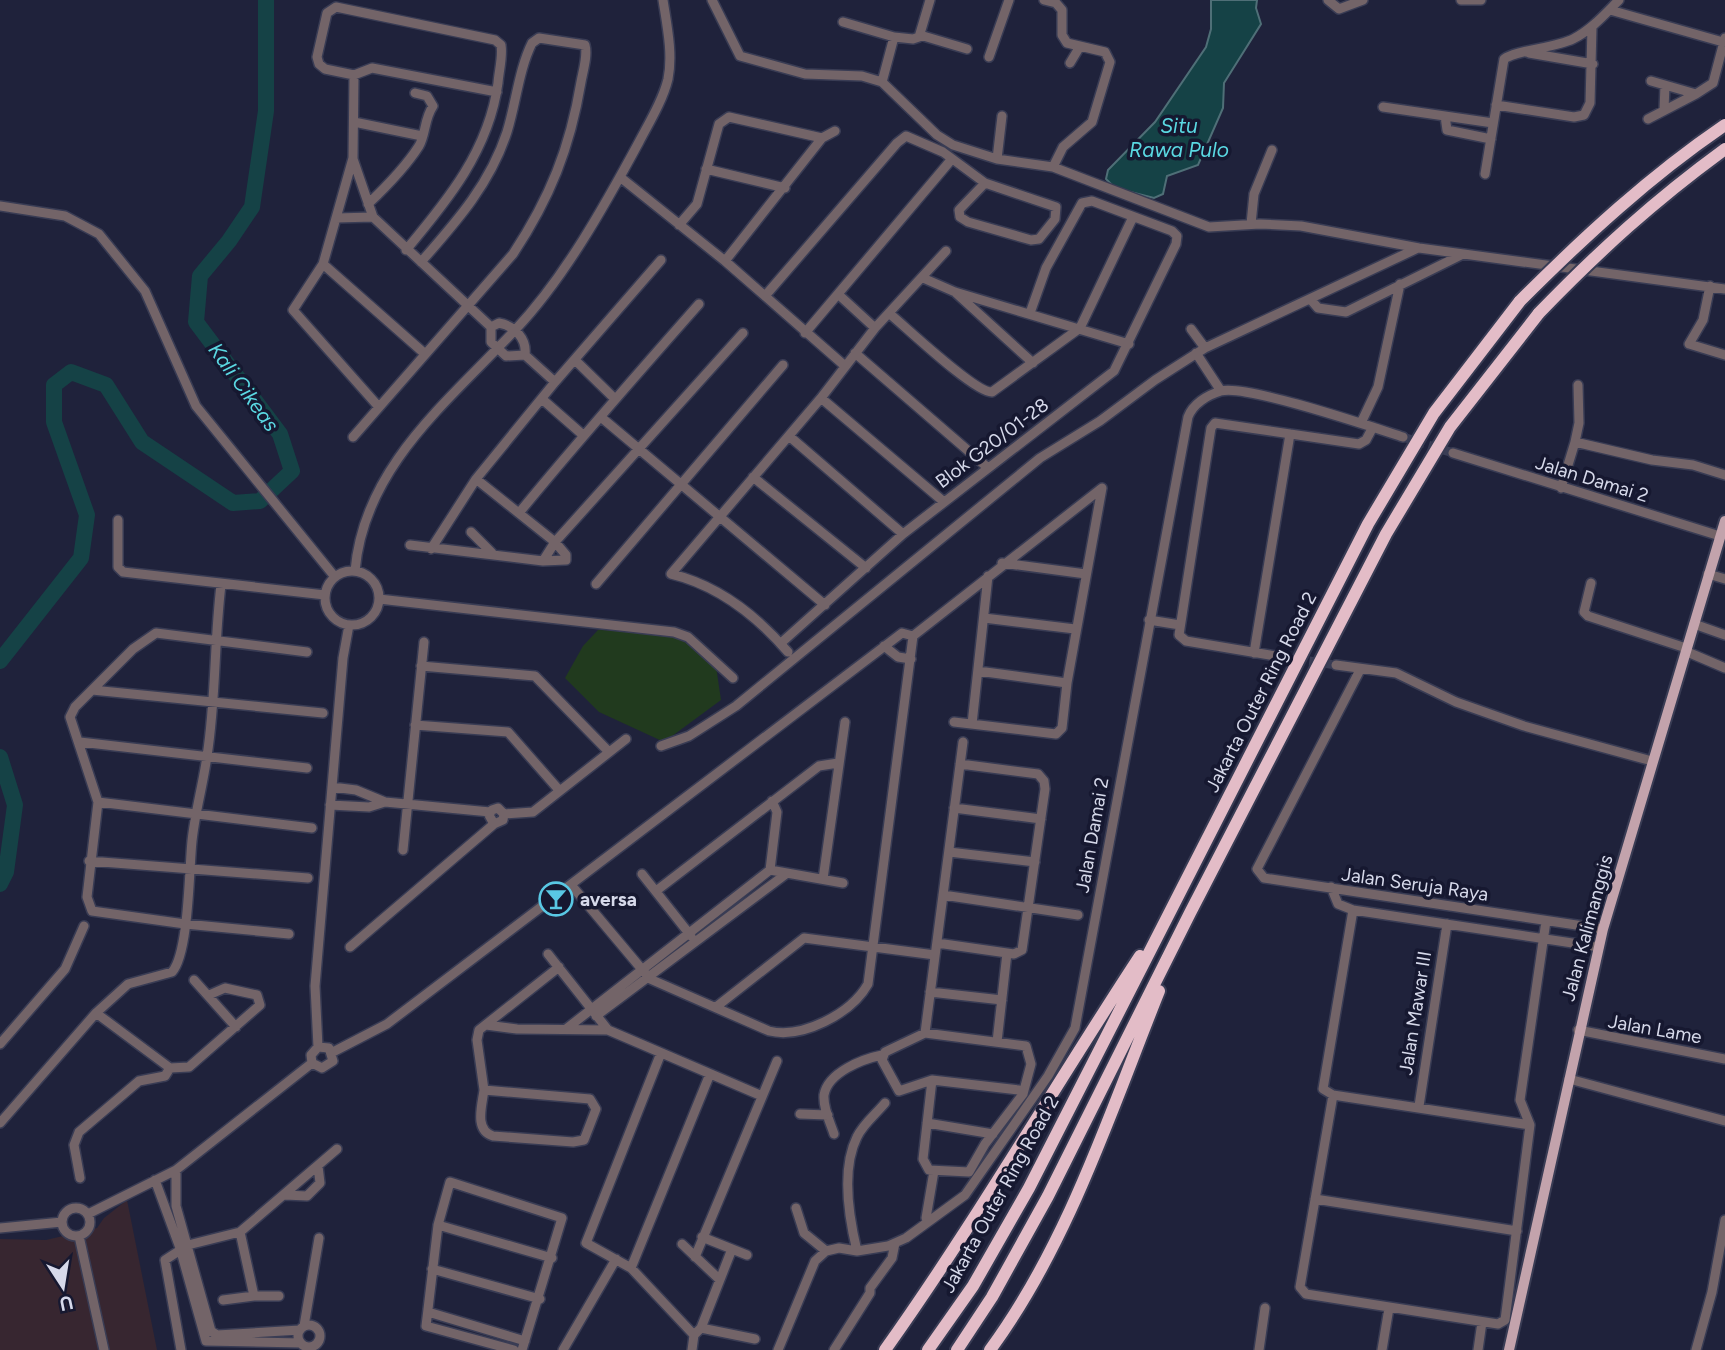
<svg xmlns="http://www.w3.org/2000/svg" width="1725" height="1350" font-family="Figtree,sans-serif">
<rect width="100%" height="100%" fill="#1f223b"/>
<!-- commercial -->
<path fill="#372630" d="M127,1200L157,1350H0V1239L46,1240L97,1228L104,1218Z"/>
<!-- green -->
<path fill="#213a1e" d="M598,630L673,632L716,666L721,700L664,742L599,712L565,678L583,646Z"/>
<!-- water -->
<path fill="#154246" stroke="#4f6f77" stroke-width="2" d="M1211,0H1257L1256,8L1261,24L1224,83L1223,108L1198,165L1167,176L1163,194L1154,198L1115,188L1106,179L1108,170L1155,122L1206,47L1211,29Z"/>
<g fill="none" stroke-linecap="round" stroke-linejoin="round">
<!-- river -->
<path stroke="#154246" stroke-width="16" d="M0,661L81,558L87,515L54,422V385L71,372L106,385L142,442L233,503L260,501L292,471L280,434L196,322L200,276L229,241L252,207L266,111V0
M0,757L15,805L6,872L0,884"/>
<!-- minor-tunnel -->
<path stroke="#3a3d55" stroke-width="9" stroke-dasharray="9 4.5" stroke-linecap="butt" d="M1403,437L1453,453
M1296,659L1336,665"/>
<defs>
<path id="minor" d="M712,0L740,56L805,74L862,76L882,82L937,135L953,145L997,159L1053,167L1209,227L1260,224L1301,226L1419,248L1725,289
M1044,0L1056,3L1062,10V35L1067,43L1105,52L1110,62L1092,122L1063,147L1053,167
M1328,0L1339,9L1363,0
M1461,0H1481
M1610,10L1723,42
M843,22L894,37
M920,35L967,49
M1529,53L1593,64
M989,57L1009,0
M1070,63L1079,48
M354,75L353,158L323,264L293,310L378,406
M882,82L894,37L913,39L919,37L930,0
M1696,94L1713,83L1725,38
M1496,105L1574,117L1584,115L1590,103L1592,27
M1383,107L1493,123
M1664,110L1665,85
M1445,116L1447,130L1491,139
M1648,119L1696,94L1651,81
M354,122L422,136
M353,159L373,217L491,327
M997,159L1002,116
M706,169L785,188
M1485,174L1504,59C1516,50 1555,48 1573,39C1591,30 1605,14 1619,0
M620,177L725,261L845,366
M368,204C387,186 405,168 419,146C426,134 424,119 433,106L427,96L415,93
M0,206L65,216L99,234L145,291L196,406L335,577
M336,218L373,217
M1251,224L1254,194L1272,150
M679,225L697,204L719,124L729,117L822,138
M406,250C448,200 489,150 498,83C499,70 503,57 501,45L495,40L336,7L327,13L317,57L319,64L325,69L354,75L372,68L497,92
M725,261L822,138L835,131
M323,264L424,353
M923,278L955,292L1129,344
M1710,286L1703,320L1689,344L1725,355
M956,293L1033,363
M839,295L875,328
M765,296L897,143L906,136L943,152L985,183L1056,207L1055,219L1039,239L1031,240L968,222L960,217L959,210L985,183
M1312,301L1318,308L1346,312L1463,254
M890,314C907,328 975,393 992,392L1080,328L1133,217
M499,323C515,326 527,339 525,355L506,356L491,342V327Z
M1191,329L1205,348
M805,333L951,160
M855,353L987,467
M1196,353L1221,391
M525,355L555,382
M575,360L615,399
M1578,385L1579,423L1575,442L1652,460L1693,465L1725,475
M821,398L944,502
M542,399L583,435
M602,418L825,605
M1361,423L1378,387L1400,284
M789,436L903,534
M353,437L513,254C550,198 570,148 581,82C583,71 588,55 585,45L539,38L532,43C519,69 516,103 507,132C490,184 457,221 421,262
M1453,453L1720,536
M753,477L866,568
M1561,488L1575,442
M519,513C577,442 638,373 699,304
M118,520V567L123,572L325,595
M471,532L492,553
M410,545L543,561L566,560V555L555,542L476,479
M431,549L476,479L555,382L661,260
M543,561L555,542L743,333
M1002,563L1086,574
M355,571C364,466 449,401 516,329C565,277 605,205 639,142C649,123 663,100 668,79C673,54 667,26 663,0
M325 598a27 27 0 1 1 54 0a27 27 0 1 1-54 0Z
M1708,574L1725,579
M1591,583L1584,612L1588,616L1686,648
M596,584L783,365
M379,599L674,632L688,637L733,678
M984,618L1075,629
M1149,620L1180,625
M1694,624L1725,635
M913,636L1102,488L1067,683
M781,643L903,534L1114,371L1176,244L1177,236L1172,231L1092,201L1082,203L1046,268L1030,313
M884,646L898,657L911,659
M1685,651L1725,668
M788,652C757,616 717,585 671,574L821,398L875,328L946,251
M1254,653L1290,434
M1288,658L1186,641L1179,635L1211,428L1215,423L1359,444L1366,440L1373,427
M1336,665L1396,673L1456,702L1524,726L1652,761
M421,666L535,676L609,752
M1360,670L1257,869L1264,878L1603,929
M92,690L323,713
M954,722L1056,734L1062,728L1067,683L978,671
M972,724L988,576
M415,725L508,732L559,790
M80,742L307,768
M661,746L689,736L736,706L1040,458L1100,421L1155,380L1205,348L1418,248
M332,787L356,790L385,802
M772,801L777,812L770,870L843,883
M98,802L312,828
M330,805L369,807L385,802L490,812
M954,808L1041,819
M504,814L533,812L626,739
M403,850L424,642
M949,852L1035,862
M89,861L308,878
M642,874L691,936
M823,879L845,722
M1331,887L1338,904L1353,910L1599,947
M656,891L819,766L838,763
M943,895L1078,915
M1353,910L1323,1089L1333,1095L1530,1125
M289,934L185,924L92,911L87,897L98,802L70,717L75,707L133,649L156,633L307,652
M937,943L1014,954L1022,950L1045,789L1044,781L1038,774L960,764
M350,947L494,824L503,820L504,814L498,808L492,810L489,815L494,824
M548,954L608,1030L762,1096
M194,980L236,1027
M930,992L1002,1000
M716,1007L804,938L935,955
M96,1013L170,1068L189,1067L260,1005L257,995L225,988L209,995
M596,1016L786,874
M486,1025L517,1029L608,1030
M566,1029L770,870
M1578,1030L1725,1059
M925,1033L963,742
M997,1042L1007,953
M0,1044L65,969L84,926
M333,1052L387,1024L902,633L913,636L868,984C851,1014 802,1039 769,1031L650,979L572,886
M661,1053L586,1243L631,1268L694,1335
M312,1063L311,1055L318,1047L315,986L343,658L349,625
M312,1063L322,1068L333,1061L329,1048L318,1047
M1569,1079L1725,1121
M932,1080L923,1159L929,1170L969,1172L985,1144L1023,1094L1019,1090L932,1080L899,1091L882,1060L885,1052L925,1033L1026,1046L1031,1064L1023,1094
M484,1090L590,1099L596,1109L584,1140L573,1142L493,1136C474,1130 482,1106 484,1090Z
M484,1090L477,1040L479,1030L559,967
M1333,1095L1300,1287L1306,1294L1498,1324L1505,1320L1530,1125L1520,1100L1546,921
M1419,1106L1447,924
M800,1114L828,1115
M0,1123L96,1013L128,984L172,972C189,953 189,869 192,841C195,812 203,785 207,756C216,700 214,642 221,585
M927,1123L993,1134
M834,1134C830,1122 823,1108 824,1095C828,1072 863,1059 882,1055
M176,1170V1206L211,1331L217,1335L300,1330
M80,1178L74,1145L79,1132L139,1081L165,1076L170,1068
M155,1180L180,1248L206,1341L301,1343
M285,1195L307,1196L320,1183L318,1166
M1315,1199L1517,1231
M62 1222a14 14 0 1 1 28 0a14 14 0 1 1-28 0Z
M796,1208L804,1233L826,1251
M88,1214L176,1170L312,1063
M926,1218L934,1171
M438,1225L552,1258
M0,1228L62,1222
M240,1232L254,1296H279
M79,1236L104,1350
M702,1237L747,1255
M682,1244L719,1279
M857,1251C849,1218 841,1169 857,1137C863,1124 876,1114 885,1103
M695,1257L777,1061
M631,1268L710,1074
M432,1269L540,1299
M223,1300L254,1296
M428,1312L525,1341
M298 1336a11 11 0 1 1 22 0a11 11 0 1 1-22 0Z
M304,1326L319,1238
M701,1328L755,1339
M181,1350L165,1260L188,1245L240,1232L337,1149
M514,1350L426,1326L438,1225L450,1182L562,1218L522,1350
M563,1350L616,1259
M692,1350L694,1335L701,1328L732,1249
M778,1350L815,1261L826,1251L839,1248L857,1251L888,1246L906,1238L965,1195L1048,1076L1075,1028L1188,417C1193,404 1207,395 1221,391C1246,384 1372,427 1403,437
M834,1350L870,1293V1288L892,1258L895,1243
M1259,1350L1265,1308
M1382,1350L1389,1308
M1478,1350L1482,1322
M1696,1350L1712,1292L1725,1220"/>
<path id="major" d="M1509,1350L1603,929L1725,521"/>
<path id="highway" d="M885,1350C976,1222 1054,1087 1140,956
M928,1350L973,1286L1029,1188L1368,524L1434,413L1520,301
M957,1350L992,1297L1048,1196L1190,913L1386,534L1450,427L1539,313
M990,1350C1068,1244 1110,1113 1159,991"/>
</defs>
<!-- minor casing -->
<use href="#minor" stroke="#393c54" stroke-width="12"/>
<!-- major casing -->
<use href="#major" stroke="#393c54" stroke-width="14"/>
<!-- highway casing -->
<use href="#highway" stroke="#393c54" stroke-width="16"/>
<!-- minor -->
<use href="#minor" stroke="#736468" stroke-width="9"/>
<!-- major -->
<use href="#major" stroke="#c3a3ac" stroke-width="10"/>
<!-- highway -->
<use href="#highway" stroke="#e3bcc7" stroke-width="12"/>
<defs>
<path id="highway-bridge" d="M1520,301C1584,237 1650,176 1725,125
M1539,313C1599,251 1655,200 1725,149"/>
</defs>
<!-- highway-bridge casing -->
<use href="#highway-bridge" stroke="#393c54" stroke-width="16" stroke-linecap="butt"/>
<!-- highway-bridge -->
<use href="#highway-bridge" stroke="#e3bcc7" stroke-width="12"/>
</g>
<!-- icons -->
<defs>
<symbol id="bar-ring" viewBox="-11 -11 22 22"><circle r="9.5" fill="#161830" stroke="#59c8e4" stroke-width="1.5"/><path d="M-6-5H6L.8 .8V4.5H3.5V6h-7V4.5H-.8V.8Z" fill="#59c8e4"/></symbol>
</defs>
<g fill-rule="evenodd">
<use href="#bar-ring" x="537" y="880" width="38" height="38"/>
</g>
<g text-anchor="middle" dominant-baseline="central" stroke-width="7" stroke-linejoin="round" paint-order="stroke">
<!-- street labels -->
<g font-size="19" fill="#d6d9ea" stroke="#161830">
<text transform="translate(992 443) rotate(-37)">Blok G20/01-28</text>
<text transform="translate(1592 479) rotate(17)">Jalan Damai 2</text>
<text transform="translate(1261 692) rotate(-63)">Jakarta Outer Ring Road 2</text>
<text transform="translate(1092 835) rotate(-80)">Jalan Damai 2</text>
<text transform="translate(1415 884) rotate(8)">Jalan Seruja Raya</text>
<text transform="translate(1587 928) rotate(-75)">Jalan Kalimanggis</text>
<text transform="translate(1415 1013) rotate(-81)">Jalan Mawar III</text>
<text transform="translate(1655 1029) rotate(10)">Jalan Lame</text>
<text transform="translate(1000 1194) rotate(-61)">Jakarta Outer Ring Road 2</text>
</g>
<!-- poi labels -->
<g font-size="19" font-weight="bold" fill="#d6d9ea" stroke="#161830" text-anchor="start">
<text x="580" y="899">aversa</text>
</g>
<!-- water labels -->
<g font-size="21" font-style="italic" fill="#5ad8e2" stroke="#161830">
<text x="1179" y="125">Situ<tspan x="1179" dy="24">Rawa Pulo</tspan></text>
<text transform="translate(244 387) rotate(54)">Kali Cikeas</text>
</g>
</g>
<!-- north arrow -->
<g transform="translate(63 1287) rotate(168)" stroke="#161830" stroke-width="5" paint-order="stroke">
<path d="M0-5L12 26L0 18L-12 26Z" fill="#d6d9ea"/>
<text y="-10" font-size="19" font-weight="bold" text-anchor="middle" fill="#d6d9ea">U</text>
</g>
</svg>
